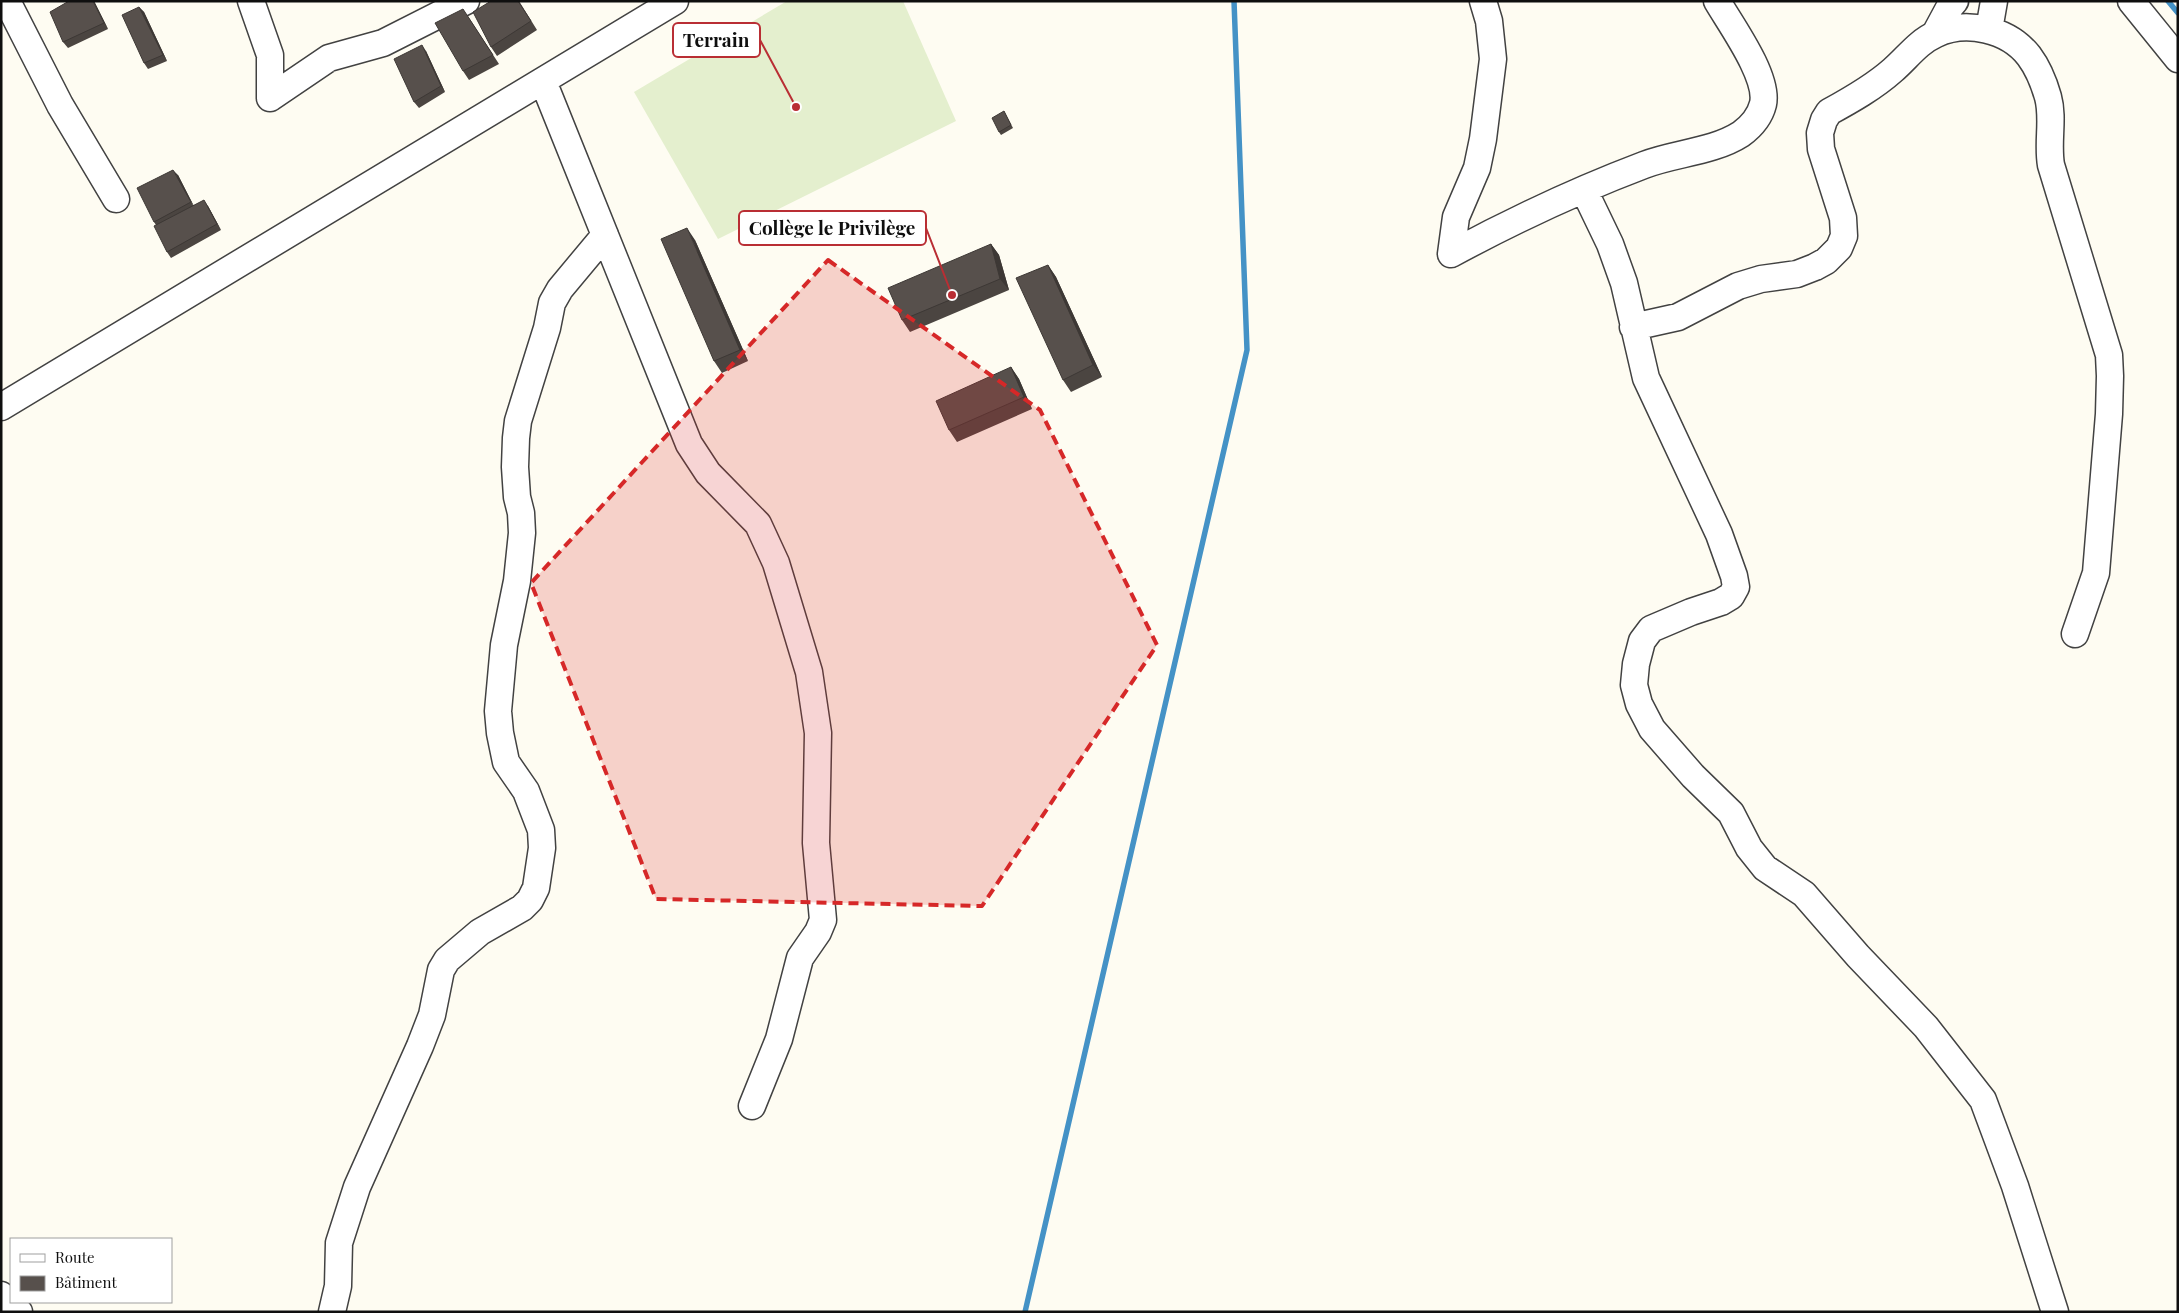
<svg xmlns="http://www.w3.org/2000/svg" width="2179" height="1313" font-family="'Playfair Display',serif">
<rect width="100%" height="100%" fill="#fefcf2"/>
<!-- pitch -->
<path fill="#e4efce" d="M787,1H903L956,121L718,239L634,92Z"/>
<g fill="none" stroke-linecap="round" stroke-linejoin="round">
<!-- stream -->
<path stroke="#4492c6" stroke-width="5.5" d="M2168,1L2178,13
M1025,1312L1247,350L1234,1"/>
<defs>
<path id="minor" d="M7,1L60,105L116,199
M251,1L270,55V98
M2131,1L2178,59
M1989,30L1994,1
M1935,34L1949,8L1955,1
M543,81L689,444L708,473L758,524L776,563L809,672L818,733L816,843L823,920L818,932L800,958L779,1039L752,1106
M270,98L329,58L383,43L466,1
M1584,190L1610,244L1624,283L1646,378L1719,534L1734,576L1736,587L1731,596L1721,602L1691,612L1651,629L1642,641L1636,664L1634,685L1639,704L1652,729L1693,776L1731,813L1749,848L1765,868L1804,894L1858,956L1926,1027L1983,1100L2015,1186L2055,1312
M1451,254C1514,220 1578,190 1644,165C1675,153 1713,152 1741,134C1752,126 1760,116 1763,104C1769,77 1731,25 1717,1
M1451,254L1456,217L1477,168L1483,139L1493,59L1489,21L1483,1
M1633,327L1678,317L1738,286L1761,279L1797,274L1815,267L1826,261L1839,248L1844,236L1843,218L1821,149L1820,133L1824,120L1829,112C1851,100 1874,87 1893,70C1907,58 1918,42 1936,34C1966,20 2008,29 2029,56C2038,68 2044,83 2048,97C2054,119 2047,142 2051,165L2109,355L2110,376L2109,414L2096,573L2075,634
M1,407L675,1
M1,1295L19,1312
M332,1312L338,1286L339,1243L357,1187L420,1046L432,1015L441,970L447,960L480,932L522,908L530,900L536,888L542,848L541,830L526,791L506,762L500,733L498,711L504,645L517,581L522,533L521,513L517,497L515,467L516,438L518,421L547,328L552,303L560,289L605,235"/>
</defs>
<!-- minor casing -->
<use href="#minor" stroke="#424242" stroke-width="29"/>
<!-- minor -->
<use href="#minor" stroke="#fff" stroke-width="26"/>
</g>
<!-- wall -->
<path fill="#4b4541" d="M94,1L108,29L68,48L63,42Z
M491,1H519L537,30L497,56L491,47Z
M139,7L144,12L167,61L148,69L144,63Z
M469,18L499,64L469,80L463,71Z
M426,51L445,92L419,108L414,102Z
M1004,111L1013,128L1001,135L999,132Z
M178,175L193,205L208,206L221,230L171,258L167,252L156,225L154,222Z
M695,240L748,361L722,373L714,361Z
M991,244L999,255L1009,290L910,332L902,320Z
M1048,265L1056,277L1102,377L1071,392L1063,380Z
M1011,367L1019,379L1032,409L957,442L949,430Z"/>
<!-- shaded-wall -->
<path fill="#3d3835" d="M93,1H94L108,29L104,23Z
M139,7L144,12L167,61L163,55Z
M422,45L426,51L445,92L441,86Z
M173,170L178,175L195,208L191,202Z
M204,200L208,206L221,230L217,224Z
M687,228L695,240L748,361L740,350Z
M991,244L999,255L1009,290L1000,279Z
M1048,265L1056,277L1102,377L1093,365Z
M1011,367L1019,379L1032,409L1024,397Z"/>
<!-- building -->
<path fill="#57504c" stroke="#3d3835" d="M69,1H93L104,23L63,42L50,12Z
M491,1H518L531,21L491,47L473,12Z
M139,7L163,55L144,63L122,15Z
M463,9L493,55L463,71L435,23Z
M422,45L441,86L414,102L394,59Z
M1004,111L1011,125L999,132L992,118Z
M173,170L191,202L154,222L137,188Z
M204,200L217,224L167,252L154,226Z
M687,228L740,350L714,361L661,239Z
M991,244L1000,279L902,320L888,288Z
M1048,265L1093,365L1063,380L1016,278Z
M1011,367L1024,397L949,430L936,401Z"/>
<!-- marked area -->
<path fill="#d62828" fill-opacity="0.2" stroke="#d62828" stroke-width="4" stroke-dasharray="10 6" stroke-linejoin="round" d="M828,260L1040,410L1157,645L982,906L656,899L531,583Z"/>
<!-- callouts -->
<path fill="none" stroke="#b92e34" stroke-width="2" d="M796 107L760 40M952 295L926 228"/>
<g fill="#b92e34" stroke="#fff" stroke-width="2">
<circle cx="796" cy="107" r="5"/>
<circle cx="952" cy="295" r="5"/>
</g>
<g fill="#fff" stroke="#b92e34" stroke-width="2">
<rect x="673" y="23" width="87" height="34" rx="5"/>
<rect x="739" y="211" width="187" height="34" rx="5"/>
</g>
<g font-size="19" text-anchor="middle" font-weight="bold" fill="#0f0f0f">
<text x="716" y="47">Terrain</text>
<text x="832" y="235">Collège le Privilège</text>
</g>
<!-- border -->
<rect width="2179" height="1313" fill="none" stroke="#0f0f0f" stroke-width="5"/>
<!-- legend -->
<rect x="10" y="1238" width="162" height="65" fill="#ffffff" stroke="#9f9f9f"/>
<rect x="20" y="1254" width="25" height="8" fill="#ffffff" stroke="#9f9f9f"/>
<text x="55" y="1263" font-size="15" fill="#0f0f0f">Route</text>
<rect x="20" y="1276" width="25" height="15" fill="#57504c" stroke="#9f9f9f"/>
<text x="55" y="1288" font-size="15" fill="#0f0f0f">Bâtiment</text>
</svg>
